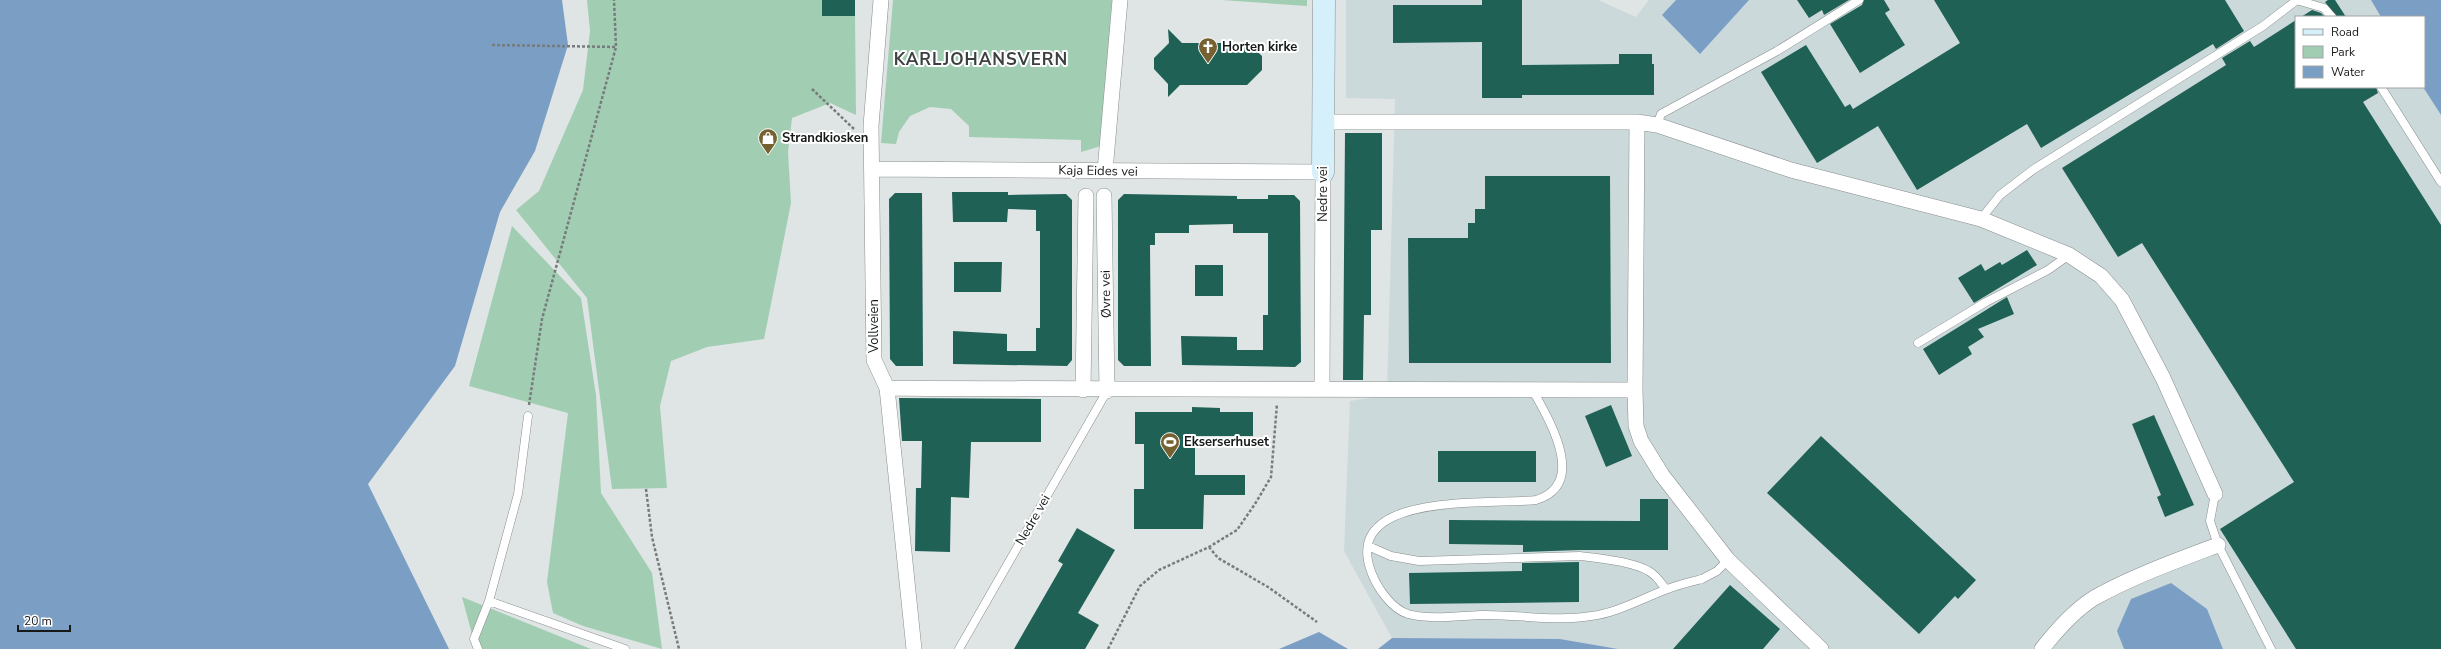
<svg xmlns="http://www.w3.org/2000/svg" width="2441" height="649" font-family="'Nunito Sans',sans-serif">
<rect width="100%" height="100%" fill="#dfe4e4"/>
<!-- built -->
<path fill="#cbd9da" d="M1346,0H1598L1636,17L1649,0H2371L2381,17H2296V87H2423L2441,115V649H1618L1560,639L1392,638L1344,551L1350,401L1387,395L1395,99L1346,98Z"/>
<!-- green -->
<path fill="#a1ceb2" d="M587,0H822V16H855L856,115L830,103L792,118L788,152L791,203L764,339L707,347L671,361L660,406L667,488L612,489L587,298L516,210L539,191L583,90L590,31Z
M893,0H1112L1101,146L1081,152V140L969,137V126L951,109L930,107L910,116L899,132L896,144L881,143Z
M1222,0H1307V6Z
M512,226L581,298L596,395L601,493L652,573L662,649L583,626L553,613L547,582L568,413L469,386Z
M462,597L591,649H476Z"/>
<!-- water -->
<path fill="#7b9fc4" d="M0,0H562L568,45L535,151L500,212L455,366L368,484L449,649H0Z
M1676,0H1749L1700,54L1662,15Z
M2371,0H2441V115L2423,87L2424,17H2381Z
M2171,583L2207,609L2223,649H2124L2117,631L2131,599Z
M1319,632L1348,649H1279Z
M1392,638L1560,639L1618,649H1378Z"/>
<!-- building -->
<path fill="#206156" d="M822,0H855V16H822Z
M1482,0H1522V65L1619,64V54H1652V64H1654V95H1522V98H1482V42L1393,43V5H1482Z
M1797,0H1849L1824,15L1822,10L1809,18Z
M1864,0H1884L1890,10L1885,13L1905,45L1860,73L1830,24L1862,5Z
M1934,0H2225L2244,31L2216,49L2213,44L2041,148L2027,124L1917,190L1878,126L1817,163L1761,72L1806,45L1845,107L1850,104L1853,109L1960,43Z
M2328,0H2335L2346,17H2337L2325,2Z
M2312,10L2321,13L2325,17H2301Z
M2296,20V87H2376L2378,93L2363,102L2441,225V649H2296L2220,529L2294,482L2142,243L2118,257L2062,168L2226,65L2222,58L2250,41L2254,47Z
M1168,29L1182,43H1248L1262,56V70L1247,85H1180L1168,97V84L1154,69V58L1169,43Z
M1345,133H1382V230H1371V315H1364L1363,380H1343Z
M1485,176H1610L1611,363H1409L1408,238H1468V223H1475V209H1485Z
M952,192H1008V195L1066,194L1072,200V360L1067,366L953,364V331L1007,334V351H1036V328H1040V231H1036V210L1008,209L1007,222H953Z
M895,193H922L923,366H896L890,359L889,199Z
M1124,194L1237,196V199H1268V195H1294L1300,201L1301,362L1295,367L1182,365L1181,336L1237,337V350H1263V315H1268V233H1233V224L1189,225V233H1155V245H1150L1151,366H1124L1118,360V200Z
M2027,250L2037,265L1974,303L1958,278L1981,264L1985,271L2000,262L2002,265Z
M954,262H1002L1001,292H954Z
M1195,265H1223V296H1195Z
M2007,297L2014,314L1978,329L1984,337L1968,347L1972,354L1939,375L1923,349Z
M899,398L1041,399V442H971L969,498L951,497L950,552L915,551L916,488H921L922,441H902Z
M1611,405L1632,456L1606,467L1585,416Z
M1192,407L1220,408V412H1253V436H1195V475H1245V495H1204L1203,529H1134V489H1144V444H1135V412H1192Z
M2154,415L2194,505L2165,517L2157,497L2161,495L2132,424Z
M1821,436L1976,580L1958,599L1955,596L1919,634L1767,493Z
M1438,451H1536V482H1438Z
M1640,499H1668V550H1579L1523,552V545L1449,544V520L1640,521Z
M1077,528L1115,550L1078,613L1099,625L1085,649H1014L1063,564L1058,561Z
M1579,562V602L1410,604L1409,573L1522,571V563Z
M1730,585L1780,629L1763,649H1673Z"/>
<g fill="none" stroke-linecap="round" stroke-linejoin="round">
<defs>
<path id="service" d="M2296,0L2324,8L2332,17
M2381,87L2441,182
M1657,125L1661,114L1777,51L1859,0
M1981,219L2000,195L2034,169L2263,26L2297,0
M1918,343L1986,302L2048,270L2069,255
M1532,389C1548,418 1589,484 1536,500C1492,505 1338,490 1372,574C1378,589 1392,609 1408,614C1431,620 1456,616 1480,615C1517,614 1553,622 1591,616C1616,613 1641,599 1665,590C1677,585 1690,582 1702,579L1717,571L1728,560
M2215,494L2210,521L2218,545L2271,649
M1368,546L1391,556L1419,561L1580,556C1598,558 1641,562 1654,575C1659,579 1662,585 1666,589
M489,601L625,649
M478,649L474,639L489,601L518,494L528,416
M959,649L1107,391"/>
<path id="minor" d="M881,0L871,126L874,360L887,388L914,649
M1323,122H1637L1657,125L1791,170L1981,219L2069,255L2101,276L2122,300L2163,378L2215,494
M1637,122L1635,390L1636,426L1641,441L1662,475L1728,560L1821,649
M874,169L1323,172L1322,388
M1105,171L1120,0
M1104,196L1107,391
M887,388C1136,391 1385,388 1635,390
M1083,390L1086,196
M2042,649C2056,631 2075,610 2094,598C2131,577 2178,560 2218,545"/>
<path id="secondary" d="M1323,172L1324,0"/>
</defs>
<!-- service casing -->
<use href="#service" stroke="#898d8d" stroke-width="9"/>
<!-- minor casing -->
<use href="#minor" stroke="#898d8d" stroke-width="16"/>
<!-- secondary casing -->
<use href="#secondary" stroke="#898d8d" stroke-width="23"/>
<!-- path -->
<path stroke="#777b7b" stroke-width="2.5" stroke-dasharray="3 2" stroke-linecap="butt" d="M492,45L616,47
M812,89L855,130
M529,405L542,319L616,47L614,0
M646,489L652,537L679,649
M1209,547L1218,558L1268,587L1317,622
M1108,649L1140,586L1159,570L1209,547L1237,530L1255,504L1271,477L1277,404"/>
<!-- service -->
<use href="#service" stroke="#fff" stroke-width="8"/>
<!-- minor -->
<use href="#minor" stroke="#fff" stroke-width="15"/>
<!-- secondary -->
<use href="#secondary" stroke="#d6f0fb" stroke-width="22"/>
</g>
<!-- icons -->
<defs>
<symbol id="church-pin" viewBox="-11 -11 22 30"><path d="M0 17L-7.5 6A9.5 9.5 0 1 1 7.5 6Z" fill="#766231" stroke="#fff"/><path d="M-1.2-6h2.4v3.5h3.3v2.4h-3.3V6h-2.4V-.1h-3.3v-2.4h3.3Z" fill="#fff"/></symbol>
<symbol id="shop-pin" viewBox="-11 -11 22 30"><path d="M0 17L-7.5 6A9.5 9.5 0 1 1 7.5 6Z" fill="#766231" stroke="#fff"/><path d="M-5-2.5h2.3a2.7 3.5 0 0 1 5.4 0H5L5.5 6h-11ZM-1.5-2.5h3a1.5 2.3 0 0 0-3 0Z" fill="#fff"/></symbol>
<symbol id="stadium-pin" viewBox="-11 -11 22 30"><path d="M0 17L-7.5 6A9.5 9.5 0 1 1 7.5 6Z" fill="#766231" stroke="#fff"/><path d="M0-5a6.5 5 0 1 0 0 10a6.5 5 0 1 0 0-10ZM-3.5-1.8h7v3.6h-7Z" fill="#fff"/></symbol>
</defs>
<g fill-rule="evenodd">
<use href="#church-pin" x="1197" y="36" width="22" height="30"/>
<use href="#shop-pin" x="757" y="127" width="22" height="30"/>
<use href="#stadium-pin" x="1159" y="431" width="22" height="30"/>
</g>
<g text-anchor="middle" dominant-baseline="central" stroke-width="4" stroke-linejoin="round" paint-order="stroke">
<!-- poi labels -->
<g font-size="13" font-weight="bold" fill="#171919" stroke="#fff" text-anchor="start">
<text x="1222" y="47">Horten kirke</text>
<text x="782" y="138">Strandkiosken</text>
<text x="1184" y="442">Ekserserhuset</text>
</g>
<!-- street labels -->
<g font-size="13" fill="#171919" stroke="#fff">
<text transform="translate(1098 171) rotate(1)">Kaja Eides vei</text>
<text transform="translate(1323 194) rotate(-90)">Nedre vei</text>
<text transform="translate(1106 294) rotate(-91)">Øvre vei</text>
<text transform="translate(874 326) rotate(-90)">Vollveien</text>
<text transform="translate(1033 520) rotate(-60)">Nedre vei</text>
</g>
<!-- district labels -->
<g font-size="17" font-weight="bold" letter-spacing="1" fill="#3d4041" stroke="#fff">
<text x="981" y="59">KARLJOHANSVERN</text>
</g>
</g>
<!-- legend -->
<rect x="2295" y="16" width="130" height="72" fill="#ffffff" stroke="#a2a3a3"/>
<rect x="2303" y="29" width="20" height="6" fill="#d6f0fb" stroke="#a2a3a3"/>
<text x="2331" y="36" font-size="12" fill="#171919">Road</text>
<rect x="2303" y="46" width="20" height="12" fill="#a1ceb2" stroke="#a2a3a3"/>
<text x="2331" y="56" font-size="12" fill="#171919">Park</text>
<rect x="2303" y="66" width="20" height="12" fill="#7b9fc4" stroke="#a2a3a3"/>
<text x="2331" y="76" font-size="12" fill="#171919">Water</text>
<!-- scale -->
<path d="M18 625v6h52v-6" fill="none" stroke="#171919" stroke-width="2"/>
<text x="24" y="625" font-size="12" fill="#171919" stroke="#ffffff" stroke-width="3" paint-order="stroke">20 m</text>
</svg>
